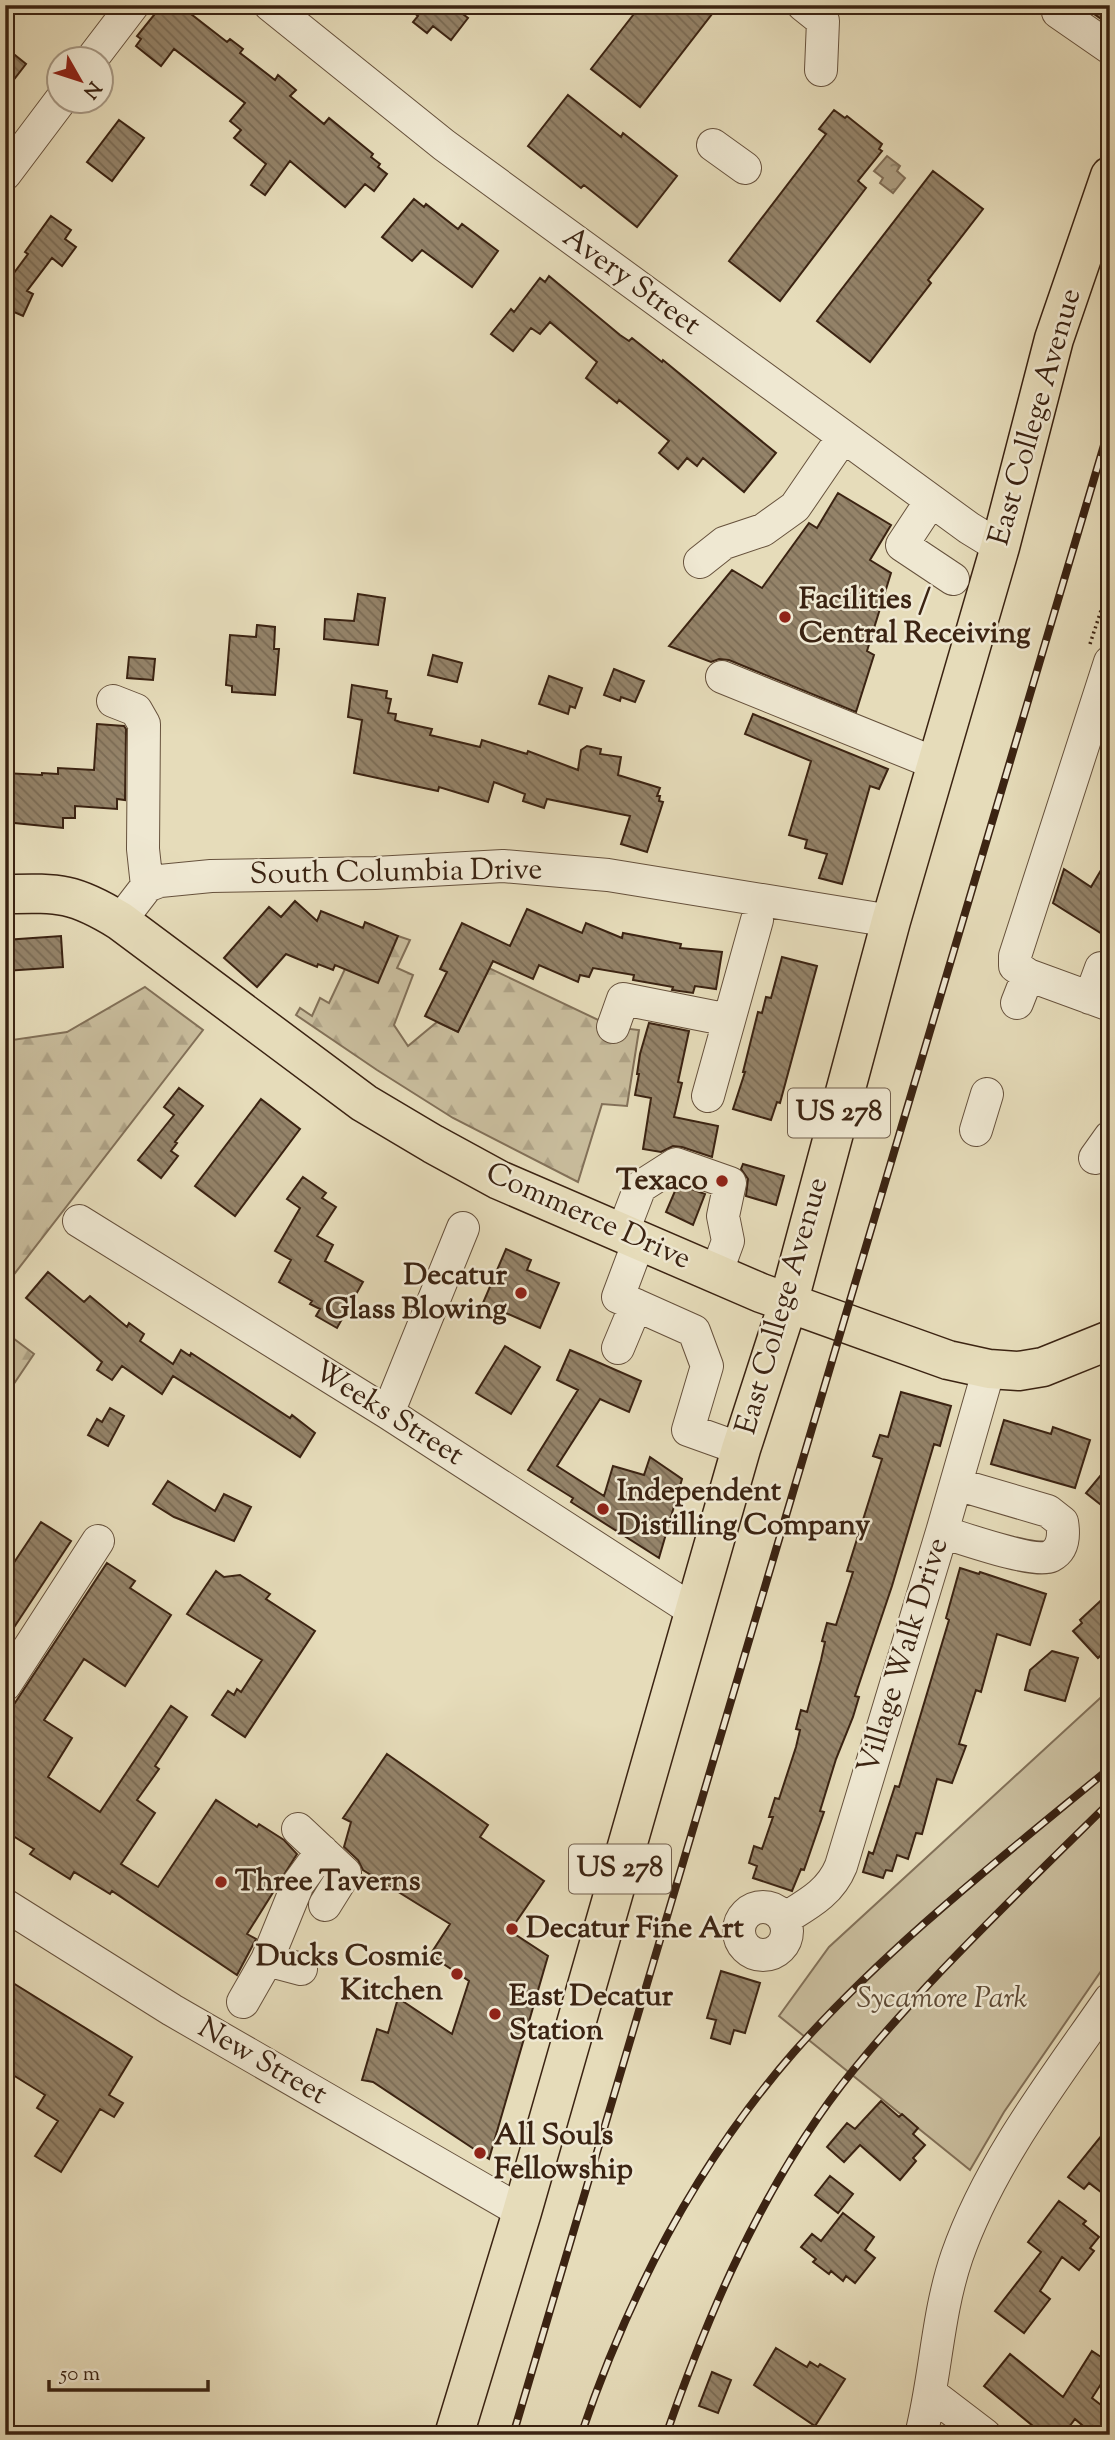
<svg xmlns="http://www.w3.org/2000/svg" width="1115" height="2440" font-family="'Sorts Mill Goudy',serif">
<defs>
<pattern id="forest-firs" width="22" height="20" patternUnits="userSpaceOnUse" patternTransform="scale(1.75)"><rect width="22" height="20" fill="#c9bd9d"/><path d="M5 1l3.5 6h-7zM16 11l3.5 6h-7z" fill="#aea286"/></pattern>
<pattern id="water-ripples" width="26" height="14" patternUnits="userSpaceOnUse" patternTransform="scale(1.75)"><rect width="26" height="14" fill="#ac9d81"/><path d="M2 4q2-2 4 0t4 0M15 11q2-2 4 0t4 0" fill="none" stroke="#8d8068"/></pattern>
<pattern id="building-back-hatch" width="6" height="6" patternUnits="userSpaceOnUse" patternTransform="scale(1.75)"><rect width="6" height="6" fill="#948369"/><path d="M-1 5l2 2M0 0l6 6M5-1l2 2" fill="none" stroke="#7a6b55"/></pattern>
</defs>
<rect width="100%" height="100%" fill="#e6dcba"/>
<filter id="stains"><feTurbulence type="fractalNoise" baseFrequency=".00286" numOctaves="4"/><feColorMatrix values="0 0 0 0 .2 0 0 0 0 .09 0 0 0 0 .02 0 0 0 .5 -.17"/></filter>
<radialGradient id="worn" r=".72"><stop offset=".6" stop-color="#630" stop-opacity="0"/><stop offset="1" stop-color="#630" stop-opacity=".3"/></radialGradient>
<!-- forest -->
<path fill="url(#forest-firs)" stroke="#827058" stroke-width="2" d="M398,936L410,940L397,968L413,975L394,1025L408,1046L437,1022L458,1032L489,968L613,1027L639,1030L627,1106L602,1104L578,1182L453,1118L377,1070L296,1015L300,1008L312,1016L320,998L329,1003L345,969Z
M145,987L203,1030L5,1286V1041L67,1032Z
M5,1332L34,1354L5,1397Z"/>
<!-- green -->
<path fill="#c9bd9d" stroke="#827058" stroke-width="2" d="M1110,1689V1958L1004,2112L970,2170L779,2016L829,1947Z"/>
<!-- water -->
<path fill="url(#water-ripples)" stroke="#7f6c55" stroke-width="2" d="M887,156L900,166L897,171L905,178L893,193L880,183L883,178L874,171Z"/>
<!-- building -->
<path fill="url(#building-back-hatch)" stroke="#3b2312" stroke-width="2" d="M162,5H197L191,14L227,42L230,39L243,49L240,53L275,80L278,75L296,90L290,96L324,124L329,118L373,154L371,157L380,164L378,167L387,174L374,191L365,184L345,207L290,161L265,195L251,185L266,164L234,138L241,130L230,121L245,103L174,49L161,66L136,46L141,39L137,36Z
M404,5H451L468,18L451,40L433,26L427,33L413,22L418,16Z
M641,5H719L640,107L591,69Z
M1081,5H1110V25Z
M5,47L26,64L5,91Z
M568,95L621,137L623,133L677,176L637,227L584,185L581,188L528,146Z
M834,110L845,118L847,116L882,144L879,149L882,151L858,181L866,188L780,301L729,261L826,134L819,129Z
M119,120L144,138L112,181L87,162Z
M933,171L983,209L928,280L931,283L870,362L817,321Z
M414,199L424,207L426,204L458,229L462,224L498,251L472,287L422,250L412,261L382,237Z
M51,216L71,230L65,239L76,247L62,266L52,258L27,291L33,294L23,316L5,308V285L28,254L25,252Z
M549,276L620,335L629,341L632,338L662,362L663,360L776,453L744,492L703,458L697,466L687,458L678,469L659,453L669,441L619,400L617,403L586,378L597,362L550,322L540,334L531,328L513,351L491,334L511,309L514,312L540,278L545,282Z
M838,493L891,525L870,560L891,573L867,651L874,655L856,712L729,660L719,659L711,662L669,646L732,570L762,588L809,523L817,528Z
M358,594L385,598L378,645L324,639L325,619L354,621Z
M257,625L275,627L274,649H279L275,695L232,692V686L226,685L230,635L256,637Z
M433,655L462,663L457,682L428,675Z
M129,657L155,659L153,680L127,678Z
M614,669L644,681L635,702L621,697L620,701L604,695Z
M549,676L582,688L575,708L570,706L568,714L539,704Z
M352,685L387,691L386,698L391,699L388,713L396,714L395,720L400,722L432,729L430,735L480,747L482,740L527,754L528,751L578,770L581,750L587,746L601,749L600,754L621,757L618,775L660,788L657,796H660L659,801L663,802L647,852L621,844L630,816L547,799L544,808L523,801L525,794L494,782L488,802L439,787L438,791L354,773L362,720L348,717Z
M753,714L888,769L879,789L870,786L842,884L819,878L827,854L805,848L807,840L789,835L811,761L745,734Z
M97,724L124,726L126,729L125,800L117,799V809L75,806V818H63V828L5,822V773L42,775V773L58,774V768L94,770Z
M1110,855V939L1053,903L1064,869L1091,887Z
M295,901L317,921L321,911L363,928L365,922L398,936L378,983L335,965L333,970L318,964L317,967L286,954L257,987L224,958L269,907L281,917Z
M527,909L582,933L586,923L622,938L623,933L681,944L680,948L722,952L716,989L695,986L693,993L672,990L673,987L633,980L634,975L593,968L589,977L580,975L578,982L539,965L533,979L493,961L458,1032L425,1016L447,972L440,969L462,923L510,946Z
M61,936L63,967L5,971V940Z
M782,957L817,966L780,1103L777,1102L771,1120L733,1109L745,1072H743L758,1012L762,1013L766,997L771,998Z
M649,1023L689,1031L678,1082L682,1083L674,1117L718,1126L712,1157L682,1147L673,1146L661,1152L643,1149L651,1098L635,1095L639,1074H637L640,1054Z
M179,1088L203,1106L175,1142L177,1143L171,1151L178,1156L161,1178L138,1160L174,1115L164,1107Z
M261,1099L300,1129L235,1216L195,1186Z
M743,1164L784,1176L776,1205L746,1196L748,1179L741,1169Z
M303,1177L326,1193L322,1198L336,1207L317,1236L333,1245L325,1261L363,1282L337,1328L316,1316L320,1309L310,1304L312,1301L279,1282L291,1260L275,1251L300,1208L287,1199Z
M678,1184L705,1194L693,1225L666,1212Z
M506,1249L531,1260L527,1270L559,1283L540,1328L483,1303Z
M48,1272L84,1302L90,1296L127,1327L129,1323L144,1334L140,1341L173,1364L181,1350L190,1356L191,1353L290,1418L292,1415L315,1433L300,1457L173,1376L162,1394L122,1366L112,1380L97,1370L102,1362L26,1298Z
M505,1346L540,1367L511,1414L476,1393Z
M570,1350L641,1381L629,1412L600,1399L557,1466L604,1496L613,1466L644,1475L650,1457L682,1479L659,1558L571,1502L573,1498L528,1470L578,1390L557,1380Z
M901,1392L951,1406L940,1446L934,1444L892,1586L855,1696L859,1697L853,1717L836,1759L820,1811L824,1812L804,1870L801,1869L792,1891L753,1878L757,1866L749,1863L754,1846L762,1849L773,1817H769L775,1798L779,1799L796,1747L800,1730L796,1729L801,1710L807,1712L821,1660L825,1642L822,1641L827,1623L836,1625L853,1572L847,1571L882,1459L873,1456L880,1435L888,1437Z
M110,1408L124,1416L108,1446L88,1435L97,1419L102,1422Z
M1004,1420L1051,1434L1053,1427L1090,1440L1075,1488L991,1464Z
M1110,1464V1512L1086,1493Z
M168,1481L215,1511L224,1494L251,1507L234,1541L174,1517L153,1504Z
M41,1522L71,1541L5,1641V1576Z
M107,1563L135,1581L130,1588L171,1615L125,1686L84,1659L44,1720L72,1738L48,1777L100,1812L171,1706L187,1717L155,1766L159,1769L137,1800L155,1813L121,1864L158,1887L216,1800L257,1827L259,1824L284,1840L297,1854L247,1934L256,1939L237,1975L112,1891L110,1894L74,1872L70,1879L30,1854L34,1849L5,1831V1718Z
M960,1568L979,1574L980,1572L1046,1594L1030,1645L997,1634L981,1692L976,1690L959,1744L966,1746L952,1783L937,1779L922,1834L916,1833L908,1859L897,1855L892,1871L886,1870L883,1878L863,1872L869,1852L873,1854L895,1786L899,1787L949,1620L946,1618Z
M216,1571L224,1577L240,1575L270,1594L266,1599L315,1631L245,1737L212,1715L228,1691L234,1695L237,1689L241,1692L262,1660L187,1614Z
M1110,1592V1647L1098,1658L1073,1631L1082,1623L1080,1620Z
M1052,1651L1078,1658L1065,1701L1025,1690L1030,1670Z
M387,1754L488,1825L480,1837L544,1881L510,1931L548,1956L489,2159L373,2082L362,2080L377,2029L388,2033L398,1998L452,2034L469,1981L430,1955L450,1924L363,1870L358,1860L344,1847L351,1822L343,1818Z
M721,1971L760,1983L745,2033L734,2030L730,2044L711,2038L716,2020L707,2018Z
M5,1978L132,2057L109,2095L123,2103L114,2117L100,2109L61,2172L35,2156L58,2121L37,2108L45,2095L5,2070Z
M881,2101L899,2117L902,2114L918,2128L913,2134L925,2145L913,2158L916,2161L900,2180L860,2145L844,2162L827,2147L847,2123L855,2129Z
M1110,2125V2199L1089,2183L1084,2189L1068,2177Z
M830,2176L853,2194L838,2213L815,2195Z
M1059,2201L1086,2221L1083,2224L1099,2237L1090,2248L1094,2251L1079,2270L1062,2257L1040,2291L1050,2299L1024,2333L995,2311L1041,2252L1028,2242Z
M843,2213L874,2237L865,2250L875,2258L855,2283L846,2276L843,2281L831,2271L829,2274L813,2262L816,2259L801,2247L812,2234L821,2241Z
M776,2348L807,2367L810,2362L818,2367L820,2364L845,2379L815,2426L754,2385Z
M1092,2351L1110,2363V2370L1092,2398L1110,2412V2435H1104L1093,2426L1089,2431L1075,2419L1063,2435H1044L984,2386L1010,2354L1063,2397Z
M712,2372L731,2380L718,2413L699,2406Z"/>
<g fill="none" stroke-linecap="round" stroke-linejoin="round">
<defs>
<path id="minor" d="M270,5L444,145L969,528L1000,547
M803,5L823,21L821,70
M1058,5V12L1110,48
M91,60L133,5
M713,145L745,168
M5,174L60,101
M931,501L902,545L953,579
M700,562L724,543L763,530L795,507L834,450L845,438
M1110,662L1015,956V966L1028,975L1110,1005
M722,677L937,764
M113,701L136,710L144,724L143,849L147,886
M120,921L147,886L160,881L211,876L375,873L503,866L608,875L891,921
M1090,998L1101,968
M1017,1003L1028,975
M613,1027L623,999L729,1020
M708,1096L757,920
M976,1130L987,1094
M1095,1158L1110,1137
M79,1221L388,1413L694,1611
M622,1234L640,1187L676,1164L730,1183L723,1216L728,1241L716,1274
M639,1241L618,1297L694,1331L707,1366L688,1430L741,1449
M618,1348L636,1305
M388,1413L463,1228
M942,1532C962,1538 1035,1564 1051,1556C1064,1549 1064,1534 1062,1522L1048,1511L956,1484
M5,1685L98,1541
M298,1829L345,1873L325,1905
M5,1905L172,2010L522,2212
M739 1931a24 24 0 1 1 48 0a24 24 0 1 1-48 0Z
M784,1919C808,1904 830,1893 841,1866L942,1532L989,1369
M267,1960L301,1969
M243,2002L267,1960L298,1884L322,1851
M930,2393L985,2435
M921,2435C936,2376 937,2314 957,2256C990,2162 1054,2080 1110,1999"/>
<path id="major" d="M5,894C59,893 73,892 120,921L364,1103L433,1144L499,1180L761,1293L948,1360L989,1369L1019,1371L1043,1367L1110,1340
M454,2435L522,2212L741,1449L788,1304L891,921L1000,547L1054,339L1110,176"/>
</defs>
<!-- minor casing -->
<use href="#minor" stroke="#66513c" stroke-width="34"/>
<!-- major casing -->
<use href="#major" stroke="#3b2312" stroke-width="41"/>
<!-- path -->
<path stroke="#3b2312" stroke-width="3.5" stroke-dasharray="2 3.5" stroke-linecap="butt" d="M1090,644L1110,583"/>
<!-- minor -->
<use href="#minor" stroke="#efe8d2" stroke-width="32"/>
<!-- major -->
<use href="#major" stroke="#e6dcba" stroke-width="38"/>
<defs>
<path id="rail" d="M513,2435L1110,425
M581,2435C628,2296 697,2163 794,2052C888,1946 1001,1858 1110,1768
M666,2435C705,2323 751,2214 819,2116C851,2069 889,2028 927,1986C986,1923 1048,1863 1110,1802"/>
</defs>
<!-- rail casing -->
<use href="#rail" stroke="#3b2312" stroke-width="8"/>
<!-- rail -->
<use href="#rail" stroke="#efe8d2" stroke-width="5" stroke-dasharray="16" stroke-linecap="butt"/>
</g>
<!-- markers -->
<g fill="#8f2418" stroke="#efe8d2" stroke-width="2.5">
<circle cx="785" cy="617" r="7"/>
<circle cx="722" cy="1181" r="7"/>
<circle cx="521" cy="1293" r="7"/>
<circle cx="603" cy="1509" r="7"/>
<circle cx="221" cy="1882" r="7"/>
<circle cx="512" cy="1929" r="7"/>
<circle cx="457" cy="1974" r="7"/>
<circle cx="495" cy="2014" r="7"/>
<circle cx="480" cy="2153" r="7"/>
</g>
<g text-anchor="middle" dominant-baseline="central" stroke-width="5" stroke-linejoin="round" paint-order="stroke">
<!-- shield labels -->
<g fill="#efe8d2" stroke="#715e4c" stroke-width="2">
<rect x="788" y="1088.5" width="102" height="49" rx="5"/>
<rect x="569" y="1844.5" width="102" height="49" rx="5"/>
</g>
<g font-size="28" font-weight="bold" fill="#3b2312">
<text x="839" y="1113">US 278</text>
<text x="620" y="1869">US 278</text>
</g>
<!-- street labels -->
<g font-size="30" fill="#3b2312" stroke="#efe8d2">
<text transform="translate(631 282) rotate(36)">Avery Street</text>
<text transform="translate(1036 417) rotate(-74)">East College Avenue</text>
<text transform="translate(396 873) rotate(-1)">South Columbia Drive</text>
<text transform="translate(588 1217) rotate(24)">Commerce Drive</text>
<text transform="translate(783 1306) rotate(-74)">East College Avenue</text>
<text transform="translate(388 1414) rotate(32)">Weeks Street</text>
<text transform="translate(904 1656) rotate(-73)">Village Walk Drive</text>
<text transform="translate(262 2062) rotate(30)">New Street</text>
</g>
<!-- poi labels -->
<g font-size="30" font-weight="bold" fill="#3b2312" stroke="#efe8d2" text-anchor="start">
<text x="799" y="600">Facilities /<tspan x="799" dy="34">Central Receiving</tspan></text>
<text x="708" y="1181" text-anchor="end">Texaco</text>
<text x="507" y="1276" text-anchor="end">Decatur<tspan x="507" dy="34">Glass Blowing</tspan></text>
<text x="617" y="1492">Independent<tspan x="617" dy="34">Distilling Company</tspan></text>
<text x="235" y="1882">Three Taverns</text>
<text x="526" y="1929">Decatur Fine Art</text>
<text x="443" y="1957" text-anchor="end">Ducks Cosmic<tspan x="443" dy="34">Kitchen</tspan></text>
<text x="509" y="1997">East Decatur<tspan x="509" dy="34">Station</tspan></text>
<text x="494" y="2136">All Souls<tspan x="494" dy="34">Fellowship</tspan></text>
</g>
<!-- park labels -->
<g font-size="30" font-style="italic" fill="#5e4a35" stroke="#efe8d2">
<text x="942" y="1999">Sycamore Park</text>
</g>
</g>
<!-- margin -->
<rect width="1115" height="2440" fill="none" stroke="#e6dcba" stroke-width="28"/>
<rect x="7" y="7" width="1101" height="2426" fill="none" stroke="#3b2312" stroke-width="3.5"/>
<rect x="14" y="14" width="1087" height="2412" fill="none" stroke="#3b2312" stroke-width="2"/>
<!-- north arrow -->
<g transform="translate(80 80) rotate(129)"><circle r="33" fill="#efe8d2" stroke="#a79985" stroke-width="2"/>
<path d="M0-5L12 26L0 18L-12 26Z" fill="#8f2418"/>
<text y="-10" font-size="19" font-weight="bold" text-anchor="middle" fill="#3b2312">N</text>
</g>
<!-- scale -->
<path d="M49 2380v10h159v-10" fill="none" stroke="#3b2312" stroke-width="3.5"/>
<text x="60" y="2380" font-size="21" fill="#3b2312" stroke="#efe8d2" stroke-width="5" paint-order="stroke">50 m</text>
<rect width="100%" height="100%" filter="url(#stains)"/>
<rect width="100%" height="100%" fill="url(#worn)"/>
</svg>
